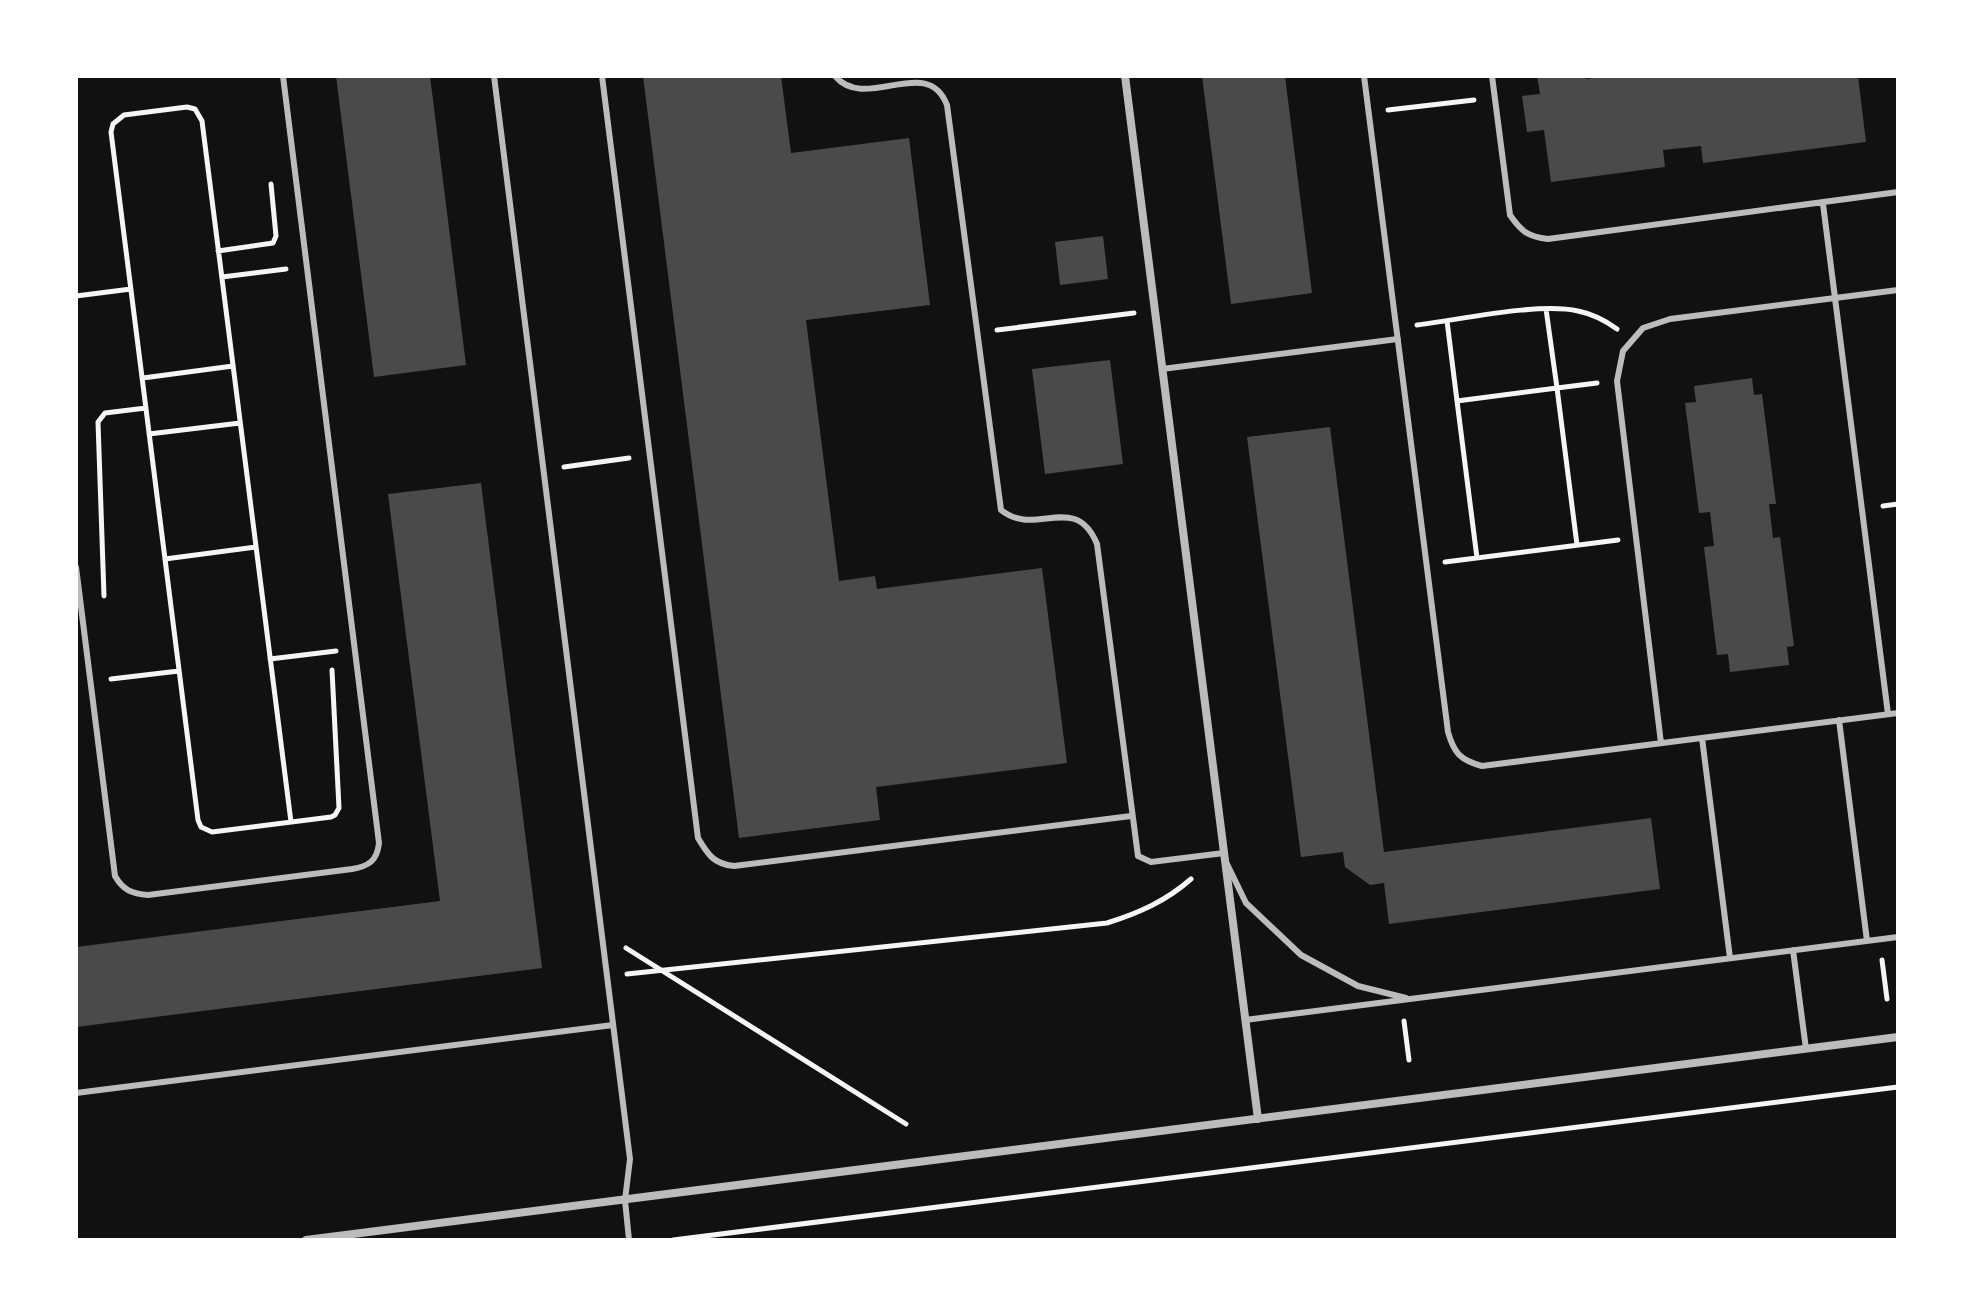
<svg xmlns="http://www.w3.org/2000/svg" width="1974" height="1316" font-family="Lato,sans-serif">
<rect width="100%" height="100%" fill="#111"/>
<!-- building -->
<path fill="#4a4a4a" d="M336,76H430L466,365L374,377Z
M643,76H781L791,153L909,138L930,305L806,320L839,581L875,576L877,589L1042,568L1067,763L876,787L880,820L739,838Z
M1202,76H1285L1312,293L1231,304Z
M1537,76H1585L1586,79L1605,76H1858L1866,142L1703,163L1701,146L1663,150L1665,167L1551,182L1544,130L1527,132L1522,96L1540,94Z
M1103,236L1108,279L1060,285L1055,242Z
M1110,360L1123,464L1045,474L1032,369Z
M1752,378L1754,395L1762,394L1776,504H1769L1773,538L1780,537L1794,646L1787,647L1789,665L1730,672L1728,654L1717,655L1704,547L1714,546L1710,512L1699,513L1685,403L1696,402L1694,386Z
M1330,427L1384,852L1651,818L1660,889L1389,924L1384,883L1370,885L1345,867L1343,852L1301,857L1247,437Z
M481,483L542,968L76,1027V947L440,901L388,494Z"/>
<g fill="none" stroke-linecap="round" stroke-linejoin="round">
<!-- path -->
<path stroke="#f5f5f5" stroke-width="5" d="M1388,110L1474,100
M218,251L273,243L276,236L271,184
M222,277L286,269
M76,296L131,289
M1447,321L1457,401
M1417,325C1459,320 1539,302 1578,311C1593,314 1606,321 1617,329
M997,330L1134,313
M143,378L233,366
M149,434L240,423
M564,467L629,458
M1883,506L1898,504
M1577,545L1557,388L1597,383
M1477,558L1457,401L1557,388L1546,309
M165,559L256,547
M1445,562L1618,540
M104,596L98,422L105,413L146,408
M270,659L336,651
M111,679L179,671
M291,822L202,121L195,109L187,107L124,115L113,124L111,132L198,820L201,827L212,832L331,817L335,815L339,808L332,670
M626,948L906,1124
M1882,960L1887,999
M627,974L1107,923C1139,913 1166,901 1191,879
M1404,1021L1409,1060
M673,1240L1898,1087"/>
<!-- service -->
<path stroke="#bcbcbc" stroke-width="6" d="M494,76L630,1159L625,1200L629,1240
M602,76L698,838C708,855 714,864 734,866L1131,816
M835,76C866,113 927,53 947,105L1001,510C1035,538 1075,491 1097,544L1138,856L1151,862L1224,853
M1364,76L1448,732C1454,753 1460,760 1482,766L1898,713
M1492,76L1510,215C1521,231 1528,237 1548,239L1898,192
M1823,204L1835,298L1898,290
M1162,369L1398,339
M76,567L115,876C123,890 132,894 148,895L352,869C369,866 377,861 379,843L283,76
M1839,720L1867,941
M1702,738L1730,958
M1661,743L1617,381L1623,351L1643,328L1670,319L1835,298L1888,714
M1227,864L1246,903L1301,955L1358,986L1406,998
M1793,950L1806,1049
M1245,1020L1898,937
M76,1093L613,1025"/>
<!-- minor -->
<path stroke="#bcbcbc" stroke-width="8" d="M1125,76L1258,1119
M306,1240L1898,1037"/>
</g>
<!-- border -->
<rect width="1974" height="1316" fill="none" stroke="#ffffff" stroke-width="156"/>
</svg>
